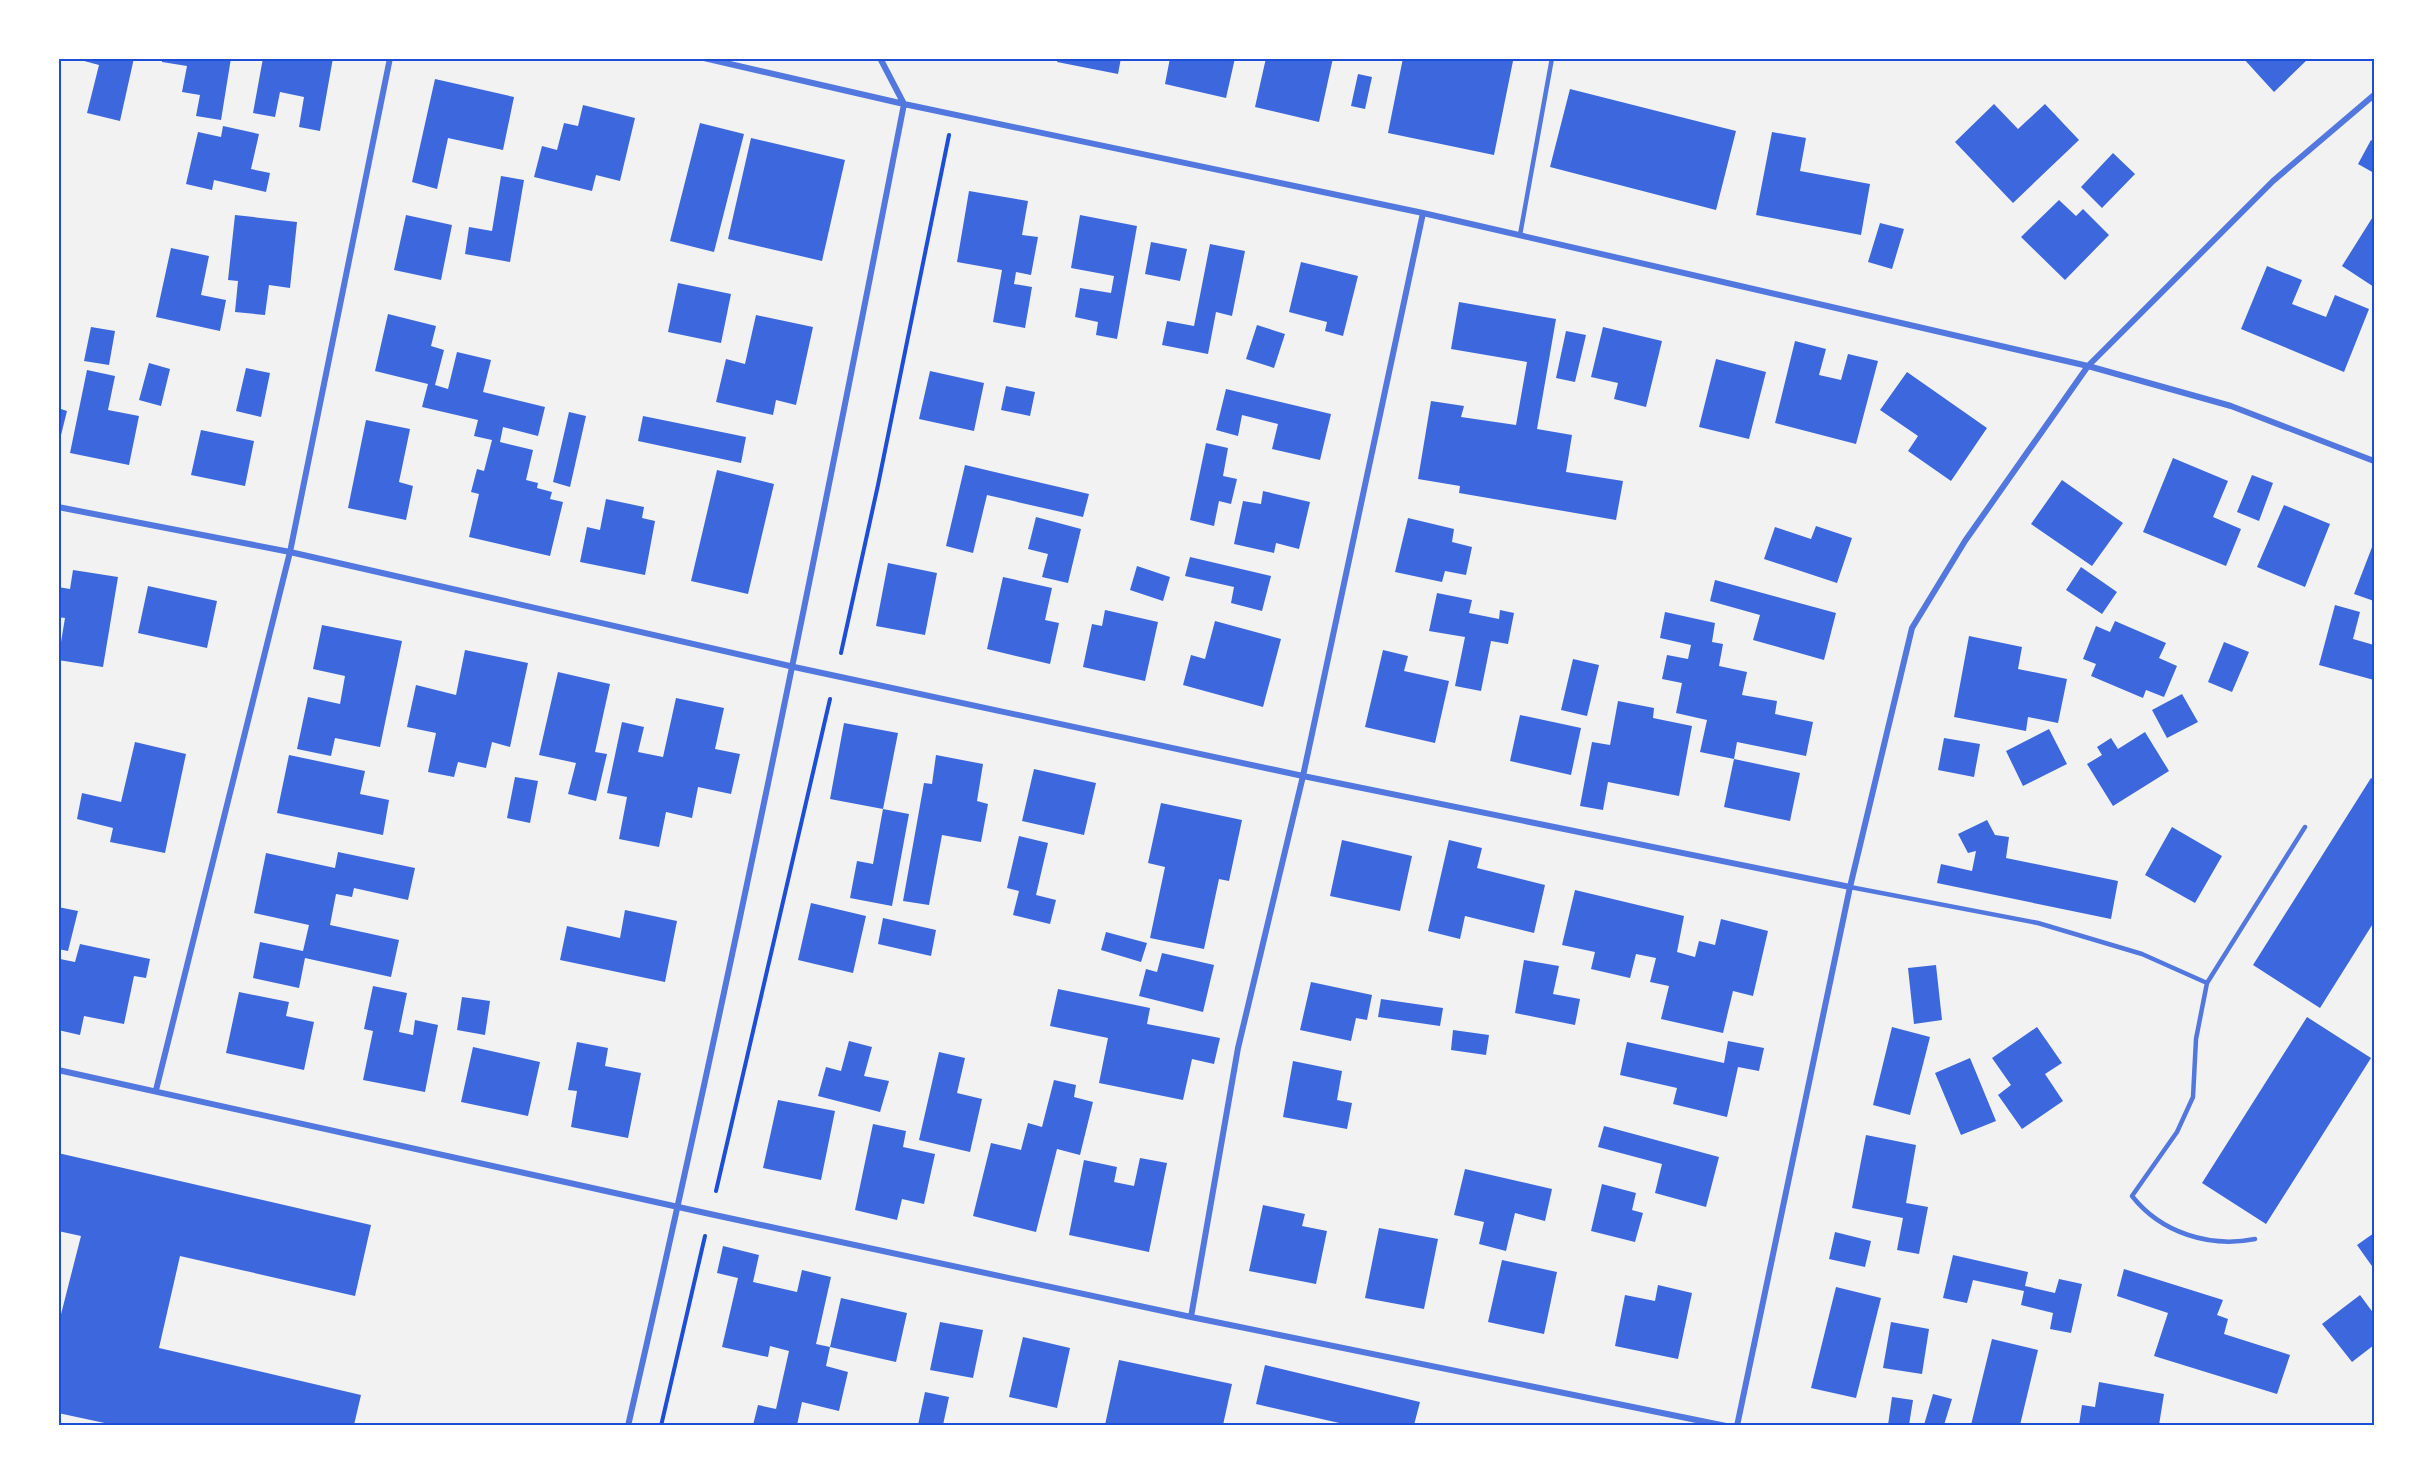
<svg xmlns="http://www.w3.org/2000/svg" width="2433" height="1484" font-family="'Work Sans',sans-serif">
<rect width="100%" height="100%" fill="#f2f2f2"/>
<!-- building -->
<path fill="#3d67dc" d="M73,58H134L120,121L87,113L99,65Z
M162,58H231L221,120L196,116L200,95L182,92L187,66L162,62Z
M263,58H333L320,131L299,127L304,97L280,92L275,117L253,113Z
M1058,58H1121L1118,74L1057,62Z
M1170,58H1235L1226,98L1165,84Z
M1266,58H1333L1319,122L1255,107Z
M1403,58H1502L1513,61L1494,155L1388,133Z
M2243,58H2309L2274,92Z
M1358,74L1372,77L1365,109L1351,106Z
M435,79L514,97L503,150L448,138L437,189L412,182Z
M1570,89L1736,131L1716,210L1550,167Z
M1994,104L2018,129L2045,104L2079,140L2013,203L1955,142Z
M583,105L635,118L620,181L596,175L592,191L534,177L542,146L557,150L564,123L578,126Z
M700,123L744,134L714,252L670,241Z
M223,126L259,134L251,169L270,173L266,192L214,180L212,190L186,184L198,132L221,137Z
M1772,132L1806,138L1800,171L1870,184L1861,235L1756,215Z
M751,138L845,160L822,261L728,239Z
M2371,140L2374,142V173L2358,164Z
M2113,153L2135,174L2102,208L2081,187Z
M501,176L524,180L510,262L465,254L469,227L492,231Z
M969,191L1028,201L1022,235L1038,237L1031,275L1016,272L1014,284L1032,287L1025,328L993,322L1002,270L957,262Z
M2059,200L2076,216L2083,209L2109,235L2065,280L2021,237Z
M235,215L297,222L290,288L269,285L265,315L235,312L238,281L228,280Z
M406,215L452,225L441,280L394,270Z
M1080,215L1137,226L1117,339L1096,335L1098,322L1075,317L1080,288L1111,293L1114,276L1071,268Z
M2374,215V287L2342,266Z
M1880,223L1904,229L1892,269L1868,262Z
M1151,242L1187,249L1180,281L1145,274Z
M1210,244L1245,251L1232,316L1216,312L1208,354L1162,345L1167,321L1194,326Z
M171,248L209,256L201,295L226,300L220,331L156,317Z
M1301,262L1358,276L1343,336L1325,331L1327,322L1289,312Z
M2267,266L2302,280L2292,304L2326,317L2335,295L2369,309L2344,372L2241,329Z
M678,283L731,294L721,343L668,332Z
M1459,302L1556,319L1537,429L1572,435L1566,472L1623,481L1616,520L1459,493L1460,486L1418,479L1431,401L1464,406L1461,417L1516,425L1527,362L1451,349Z
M388,314L436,326L431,346L444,350L435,385L448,389L457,352L491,360L483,392L545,407L538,436L503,427L500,442L533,450L526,480L538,483L537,488L552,492L550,499L563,502L550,556L469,537L479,494L471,492L477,469L484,471L492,440L474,436L478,420L422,407L428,384L375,371Z
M756,315L813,327L796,405L776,400L773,415L716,402L726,359L745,364Z
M1257,325L1285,334L1274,368L1246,359Z
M91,327L115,331L109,365L84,361Z
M1603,327L1662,341L1646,407L1614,399L1618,383L1591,377Z
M1566,331L1586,335L1575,382L1556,378Z
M1795,341L1826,349L1819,375L1841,380L1848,354L1878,361L1856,444L1775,423Z
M1716,359L1766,372L1749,439L1699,427Z
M149,363L170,369L161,406L139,400Z
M246,368L270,373L261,417L236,411Z
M87,370L115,376L108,410L139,416L129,465L70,453Z
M930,371L984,383L974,431L919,419Z
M1907,372L1987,428L1951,481L1908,451L1918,436L1880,410Z
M1006,386L1035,392L1030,416L1001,410Z
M1226,389L1331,414L1320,460L1272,449L1278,424L1242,415L1238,436L1216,430Z
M58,408L67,411L59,443H58Z
M569,412L586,416L570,487L553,482Z
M643,416L746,437L741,463L638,441Z
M366,420L410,429L399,482L413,486L406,520L348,508Z
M201,430L254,441L245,486L191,475Z
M1206,443L1228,448L1223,476L1237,479L1231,504L1219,501L1214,526L1190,520Z
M2173,458L2228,481L2213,517L2241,529L2226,566L2143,532Z
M965,465L1089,494L1083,517L987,495L973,553L946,546Z
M717,470L774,484L748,594L691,581Z
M2252,475L2273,483L2259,521L2237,512Z
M2062,480L2123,523L2092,566L2031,524Z
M1263,491L1310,502L1299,549L1276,543L1274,553L1234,544L1243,501L1261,504Z
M606,499L644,507L642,518L655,521L645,575L580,562L587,527L600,530Z
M2284,505L2330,524L2305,587L2257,567Z
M1036,517L1081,529L1068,583L1042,577L1048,554L1028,549Z
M1408,518L1454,529L1452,542L1472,547L1466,575L1445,571L1442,582L1395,572Z
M1816,526L1852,538L1837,583L1764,559L1775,527L1811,539Z
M2374,542V601L2354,594Z
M1190,557L1271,576L1262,611L1231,603L1234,587L1185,576Z
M888,563L937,573L925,635L876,626Z
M1137,566L1170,577L1163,601L1130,590Z
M2081,567L2117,592L2102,614L2066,590Z
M73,570L118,577L103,667L58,660L65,618L58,617V587L70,589Z
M1003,577L1052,588L1045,620L1059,623L1050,664L987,649Z
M1715,580L1836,613L1824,660L1753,640L1760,615L1710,601Z
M148,586L217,601L207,648L138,633Z
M1437,593L1472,600L1469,613L1499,619L1500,610L1514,613L1508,644L1491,641L1481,691L1455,686L1465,637L1429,631Z
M2335,605L2360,612L2353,639L2374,645V680L2319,665Z
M1105,610L1158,622L1145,681L1083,667L1092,624L1102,626Z
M1665,612L1715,623L1712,642L1723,644L1719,666L1747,672L1742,695L1777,701L1775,714L1813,722L1806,756L1737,742L1734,759L1700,752L1707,720L1676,713L1682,683L1662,679L1667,655L1688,659L1691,645L1660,638Z
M1215,621L1281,639L1263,707L1183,685L1191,655L1205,659Z
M2115,621L2166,643L2159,658L2177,666L2164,697L2146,690L2143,698L2091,676L2096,664L2083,659L2096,626L2110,632Z
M322,625L402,641L380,747L335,738L331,756L297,749L308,697L340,704L345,676L313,669Z
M1969,636L2022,647L2018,669L2067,679L2058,723L2028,717L2026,731L1954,717Z
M2224,642L2249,652L2232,692L2208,682Z
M465,650L528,663L510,747L492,742L486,768L458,762L454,777L428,772L436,733L407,727L416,685L456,695Z
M1383,650L1408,656L1404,671L1449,681L1435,743L1365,727Z
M1573,659L1599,665L1587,716L1561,710Z
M558,672L610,684L595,752L607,754L596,801L568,794L576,763L539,755Z
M2182,694L2198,722L2167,738L2152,710Z
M676,698L724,708L715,749L740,754L731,794L698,787L692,818L666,812L659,847L619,839L627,797L607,793L622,722L644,727L638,752L663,757Z
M1618,701L1654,708L1653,718L1692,726L1679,796L1608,782L1603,810L1580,806L1592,742L1610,745Z
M1520,715L1581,728L1571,775L1510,761Z
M844,723L898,733L883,809L830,799Z
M2049,729L2067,764L2023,786L2006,751Z
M2145,732L2169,771L2113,806L2087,764L2102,755L2097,747L2111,738L2118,749Z
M1944,738L1980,744L1974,777L1938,770Z
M135,742L186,754L165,853L110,842L113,828L77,819L82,793L121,802Z
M289,755L365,771L360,794L389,800L383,835L277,813Z
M936,755L983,764L977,801L988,804L981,842L942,835L929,905L903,901L924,783L932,784Z
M1734,759L1800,773L1790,821L1724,807Z
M1034,769L1096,783L1084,835L1022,821Z
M515,777L538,781L530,823L507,818Z
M2371,778L2374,780V922L2320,1008L2253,965Z
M1161,803L1242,820L1229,881L1219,879L1204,949L1150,938L1165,867L1148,863Z
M883,809L909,814L892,906L850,898L857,861L873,864Z
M1987,820L1995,835L2009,837L2006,858L2118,881L2111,919L1937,883L1941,864L1972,871L1976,851L1968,853L1958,834Z
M2172,827L2222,856L2195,903L2145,875Z
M1019,836L1048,843L1036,895L1056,900L1050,924L1013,915L1019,891L1007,888Z
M1342,840L1412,856L1400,911L1330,896Z
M1449,840L1482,848L1477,868L1545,885L1534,933L1465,916L1460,939L1428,931Z
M338,852L415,868L408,900L354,888L352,897L336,894L330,925L399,940L391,977L305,958L299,988L253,978L260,942L303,951L309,925L254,913L266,853L335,868Z
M1575,890L1684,916L1677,952L1695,957L1699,941L1715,945L1721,919L1768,931L1753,996L1733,991L1723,1033L1661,1019L1669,986L1650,982L1656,958L1636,954L1630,978L1591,969L1595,952L1562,945Z
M811,903L866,916L853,973L798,960Z
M58,907L78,911L68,951L58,949Z
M625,910L677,921L665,982L560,960L567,926L620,938Z
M883,918L936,930L931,956L878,944Z
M1106,932L1147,943L1141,962L1101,950Z
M80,944L150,959L146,978L134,976L124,1024L84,1016L80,1035L58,1030L60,959L75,962Z
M1162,953L1214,965L1203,1012L1139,996L1146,969L1157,972Z
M1524,960L1559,966L1553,994L1580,999L1575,1025L1515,1013Z
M1936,965L1942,1020L1914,1024L1908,968Z
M1311,982L1372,995L1367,1020L1356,1018L1351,1041L1300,1030Z
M373,986L407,993L399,1032L413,1035L415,1020L438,1025L425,1092L363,1080L373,1031L364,1029Z
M1058,989L1150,1008L1147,1024L1220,1038L1214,1064L1192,1059L1183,1100L1099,1083L1108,1038L1050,1026Z
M239,992L289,1002L286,1016L314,1022L304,1070L226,1053Z
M462,997L490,1001L485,1035L457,1030Z
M1381,999L1443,1008L1440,1026L1378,1017Z
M2307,1017L2371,1058L2266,1224L2202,1183Z
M1892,1027L1930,1037L1910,1115L1873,1105Z
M2037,1027L2062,1063L2045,1074L2063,1101L2022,1129L1998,1095L2011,1085L1992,1058Z
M1453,1030L1489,1035L1486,1055L1451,1050Z
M849,1041L872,1047L864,1076L889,1081L880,1112L818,1096L826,1067L841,1071Z
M1728,1041L1764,1048L1759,1071L1738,1067L1727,1117L1673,1104L1677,1088L1620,1075L1627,1042L1724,1063Z
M577,1042L608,1048L605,1066L641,1073L628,1138L571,1127L577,1091L568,1090Z
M473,1047L540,1062L528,1116L461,1102Z
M939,1052L965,1058L957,1093L982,1099L970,1152L919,1140Z
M1970,1058L1996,1121L1961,1135L1935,1073Z
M1293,1061L1342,1071L1337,1100L1352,1103L1347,1129L1283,1117Z
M1054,1080L1076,1085L1074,1097L1093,1102L1080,1155L1057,1149L1036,1232L973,1216L991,1143L1021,1150L1028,1123L1042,1127Z
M778,1100L835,1111L821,1180L763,1168Z
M873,1124L906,1131L903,1147L935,1154L924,1204L902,1199L897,1220L855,1210Z
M1604,1126L1719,1157L1706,1207L1655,1193L1662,1164L1598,1147Z
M1866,1135L1916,1145L1906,1203L1928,1207L1919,1254L1897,1250L1903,1218L1852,1208Z
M58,1153L371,1225L355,1296L180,1256L159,1348L361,1395L354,1425H114L58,1413V1326L81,1236L58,1231Z
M1140,1158L1167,1163L1149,1252L1069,1235L1084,1160L1117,1167L1114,1182L1134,1186Z
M1465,1169L1552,1189L1545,1221L1515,1213L1506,1251L1479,1244L1484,1222L1454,1215Z
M1602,1184L1636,1193L1632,1210L1643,1213L1635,1242L1591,1231Z
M1263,1205L1305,1214L1302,1226L1327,1231L1316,1284L1249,1271Z
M1379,1228L1438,1239L1424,1309L1365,1298Z
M1835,1232L1871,1241L1865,1267L1829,1259Z
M2374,1233V1269L2357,1245Z
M723,1246L759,1255L753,1282L797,1292L802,1270L831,1277L816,1344L830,1347L826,1366L848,1372L839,1411L802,1402L797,1425H753L758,1405L776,1409L789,1351L770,1346L768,1357L722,1347L738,1278L717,1273Z
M1953,1255L2028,1272L2025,1286L2055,1293L2059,1279L2082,1284L2071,1333L2050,1329L2053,1313L2021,1305L2024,1291L1973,1280L1967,1303L1943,1298Z
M1502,1260L1557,1272L1544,1334L1488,1322Z
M2124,1269L2223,1300L2217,1315L2228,1319L2224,1334L2290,1355L2277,1394L2154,1356L2168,1313L2117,1296Z
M1658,1285L1692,1293L1678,1359L1615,1346L1625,1295L1655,1301Z
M1836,1287L1881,1298L1856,1398L1811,1388Z
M2360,1295L2374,1314V1345L2352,1362L2322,1324Z
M841,1298L907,1313L896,1362L830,1347Z
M940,1322L983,1330L973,1378L930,1370Z
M1891,1322L1929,1329L1922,1374L1883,1368Z
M1023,1337L1070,1348L1057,1408L1009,1397Z
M1992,1339L2038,1350L2020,1425H1971Z
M1119,1360L1232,1384L1223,1425H1105Z
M1265,1365L1420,1402L1414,1425H1348L1256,1404Z
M2099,1382L2164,1394L2159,1425H2079L2082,1405L2095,1407Z
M925,1392L949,1397L943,1425H918Z
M1933,1394L1952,1399L1944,1425H1924Z
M1892,1397L1913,1400L1909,1425H1888Z"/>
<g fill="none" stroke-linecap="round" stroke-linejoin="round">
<!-- path -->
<path stroke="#1d4ed8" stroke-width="4" d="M841,653L878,485L949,135
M716,1191L830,699
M661,1426L705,1236"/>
<!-- service -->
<path stroke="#5277de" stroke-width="4.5" d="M1520,235L1552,58
M1850,887L2038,923L2142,954L2207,983
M2255,1239C2210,1248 2161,1233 2132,1196L2177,1132L2193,1097L2196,1039L2207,983L2305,827"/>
<!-- minor -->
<path stroke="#5277de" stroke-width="6" d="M704,58L904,104L1423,213L2088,366L2231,406L2374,461
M58,507L290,552L794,667L1303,776L1850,887
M58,1070L710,1214L1191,1317L1726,1426
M156,1090L290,552L390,58
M1191,1317L1238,1048L1303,776L1423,213
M628,1426C729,987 818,546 904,104L880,58
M1737,1426L1850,887L1912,628L1965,541L2088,366L2273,181L2374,95"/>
</g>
<!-- border -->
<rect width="2433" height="1484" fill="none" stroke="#ffffff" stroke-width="120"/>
<rect x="60" y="60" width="2313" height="1364" fill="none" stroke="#1d4ed8" stroke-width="2"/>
</svg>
